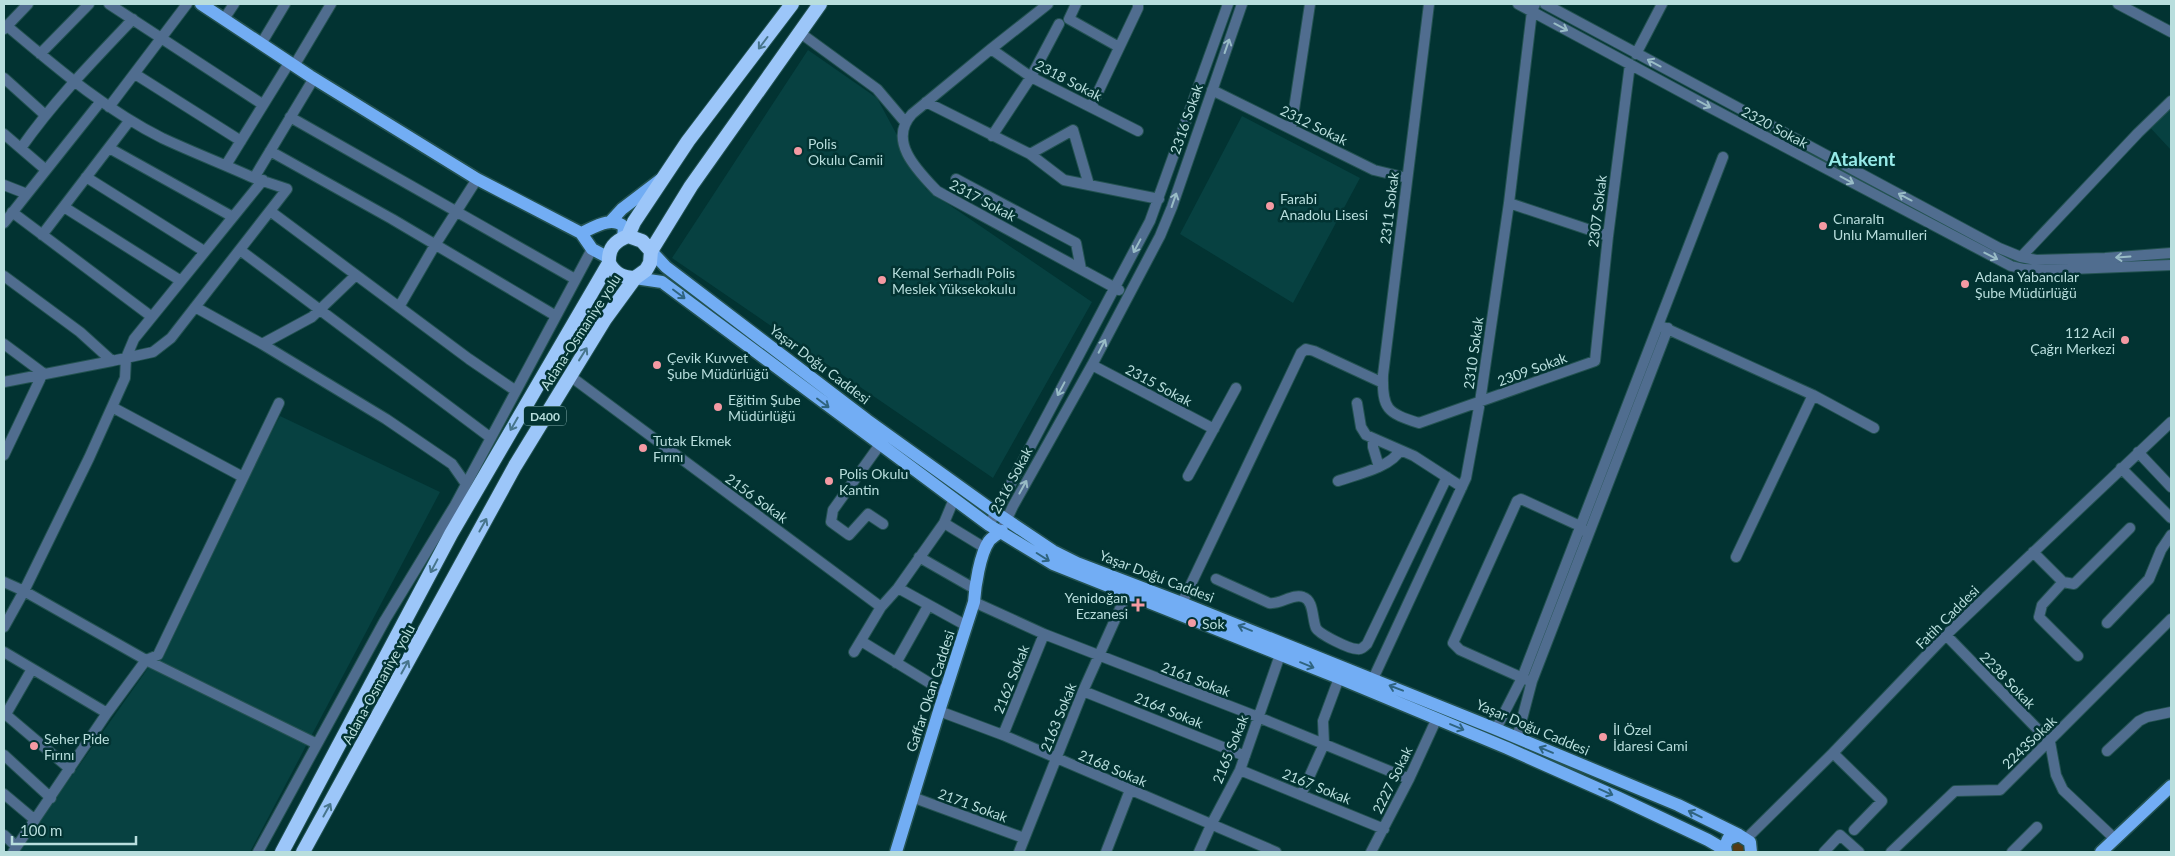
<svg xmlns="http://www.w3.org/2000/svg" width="2175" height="856" font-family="Lato,sans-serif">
<rect width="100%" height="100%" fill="#023332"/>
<!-- built -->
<path fill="#074141" d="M808,50L877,98L926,189L1092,302L993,478L672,258Z
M2171,99V150L2145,122Z
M1242,116L1360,178L1293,303L1180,234Z
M280,416L440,492L250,852H18L146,671Z"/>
<!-- green -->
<path fill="#543a14" d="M1737,841L1744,843L1745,852H1731V846Z"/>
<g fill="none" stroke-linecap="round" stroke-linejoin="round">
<defs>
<path id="minor" d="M109,4L262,104
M1048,4L991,49L912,114C887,141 918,171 937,191L1119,290
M1076,4L1069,19L1119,47
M1429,4L1383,375C1382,409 1387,413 1419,423L1595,361L1608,236L1630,64
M1518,4L1711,108L2011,266L2024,269L2046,270L2171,265
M1545,4L1999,248L2021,257L2036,260L2105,258L2171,253
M2118,4L2171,32
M224,19L234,4
M7,26C56,67 104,109 162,138C192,152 223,164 254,178L314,78
M4,29L28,4
M799,32L877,89L905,122
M261,44L285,4
M991,49L1031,77L1138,131
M40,54L89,4
M1636,54L1662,4
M294,66L331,4
M135,74L241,141
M4,78L44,114
M1212,90L1374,170L1407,178
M926,102L1030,154L1064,180L1159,199
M109,107L187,4
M1091,107L1138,8V4
M290,117L575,279
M1291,129L1310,4
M4,134L46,170
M992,136L1031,77L1059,24
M21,148C54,101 93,61 133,19
M109,148L233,217
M270,151L392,219L556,316
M1030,154L1073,130L1089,185
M226,165L289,63
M86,177L204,251
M956,179L1076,243L1081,269
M4,185L27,194
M1509,203L1608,236
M64,207L181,281
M270,211L469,359L516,391
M12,212L152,317
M4,223L101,101
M42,235L130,120
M240,250L491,438
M2021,257L2138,133L2171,101
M4,276L80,332L112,361L4,382
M195,307L262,344L312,317L356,275
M399,307L435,245L477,179
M1663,327L1813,395L1874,428
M4,344L43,373L4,455
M262,344L386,419L452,464L466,484
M112,361L153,352L171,338L287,189L257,179
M1092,365L1214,429
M570,376L881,607
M279,403L158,655L146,660L317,744
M1357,403L1361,427L1366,435L1414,456L1462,487
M112,407L243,477
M1373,439V447L1379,467
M881,443L833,510L831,522L849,535L868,514L883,524
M2138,452L2171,487
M2121,468L2171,518
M1188,476L1236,388
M1338,481C1355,475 1392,467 1400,450
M944,523L985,548
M989,525L1150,221L1228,4
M1004,525L1013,506L1092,365L1160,236L1172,207L1242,4
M2033,552L2063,582L2074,584L2130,528
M919,557L975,589
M1736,557L1813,395
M1216,579L1269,603C1280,605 1293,593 1303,597C1314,600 1312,619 1316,628C1319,634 1349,649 1357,649C1361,650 1364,647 1367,644L1447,477
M4,582L24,591L146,660L107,713L13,852
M2063,582L2042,605L2039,617L2078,656
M898,588L967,626
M974,602L1044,634L1258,717L1409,779
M1182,603L1301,353L1306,349L1314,351L1383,383
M2107,623L2149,579L2161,550L2171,535
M4,627L24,591L89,458L125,378L126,358L134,339L263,180
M1946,635L2050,742L2056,775L2063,790L2115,839
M861,641L946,693
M4,652L107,713
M854,652L881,607L898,588L944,523L954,499
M896,663L928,606
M1373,679L1466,478L1480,402L1509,203L1532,11L1535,4
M1527,680L1460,650L1453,643L1517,501L1521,499L1580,526L1585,531
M1083,691L1245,756
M939,711L1003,735L1276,852
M4,713L70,769
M6,714L32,669
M1496,729L1522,678L1723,157
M1003,735L1044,634
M1517,738L1532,681L1668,328
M2107,751L2139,721L2147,717L2171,712
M1833,753L1882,801L1854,830
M4,755L51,798
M1240,770L1384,829
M4,794L35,820
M1301,795L1324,744L1323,721L1339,678
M912,797L1024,838
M4,835L16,846
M1747,838L1833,753L1946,635L2171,422
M258,852L385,620L455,505L592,249
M1019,852L1083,691L1127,593
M1106,852L1130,790
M1199,852L1212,823L1240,770L1280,655
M1371,852L1409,779L1437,718
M1824,852L1840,835L1859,852
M1891,852L1955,791L2000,790L2171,619
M2012,852L2037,827"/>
<path id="major" d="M201,4L310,76L477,179L581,233L592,249L609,258
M610,222L622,209L660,180
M581,233C593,228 612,215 624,227L623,238
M651,251L666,267L867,420L995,512L1053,551L1077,563L1182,603L1496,729L1678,805L1739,835
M635,278L662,282L989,525L1053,564L1339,678L1507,748L1617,797L1708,840L1725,850
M896,852L939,711L974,602C975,586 980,554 989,541C992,537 998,534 1002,531
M1726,852L1725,846L1728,839L1739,835L1750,842L1751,852
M2101,852L2171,786"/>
<path id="highway" d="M628,236L642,241L651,251
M609,263C615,274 623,278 635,278
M282,852L451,534L609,263C608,248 615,241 628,236L634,222L688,141L792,4
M303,852L515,466L605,319L635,278L646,270L650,263L651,251L691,186L820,4"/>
</defs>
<!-- minor casing -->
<use href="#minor" stroke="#235251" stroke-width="12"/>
<!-- major casing -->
<use href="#major" stroke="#235251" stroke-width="15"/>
<!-- highway casing -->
<use href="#highway" stroke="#235251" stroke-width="16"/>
<!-- minor -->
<use href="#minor" stroke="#506d8f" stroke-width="10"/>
<!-- major -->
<use href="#major" stroke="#72adf4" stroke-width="12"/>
<!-- highway -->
<use href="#highway" stroke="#9cc6f9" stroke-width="14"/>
</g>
<!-- one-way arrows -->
<defs><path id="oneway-shaft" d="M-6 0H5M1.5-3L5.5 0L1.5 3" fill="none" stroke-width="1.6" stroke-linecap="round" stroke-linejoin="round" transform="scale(1.25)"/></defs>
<g stroke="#99bcc6">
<use href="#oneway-shaft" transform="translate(1561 27) rotate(28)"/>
<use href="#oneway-shaft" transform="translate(1227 46) rotate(-71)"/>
<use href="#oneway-shaft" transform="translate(1654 63) rotate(-152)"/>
<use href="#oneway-shaft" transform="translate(1704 104) rotate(28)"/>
<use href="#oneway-shaft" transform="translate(1847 180) rotate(28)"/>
<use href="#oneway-shaft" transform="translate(1905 197) rotate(-152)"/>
<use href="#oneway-shaft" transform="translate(1174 200) rotate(-71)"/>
<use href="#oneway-shaft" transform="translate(1137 246) rotate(118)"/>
<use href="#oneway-shaft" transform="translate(1991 256) rotate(27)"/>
<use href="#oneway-shaft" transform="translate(2123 257) rotate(176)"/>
<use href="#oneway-shaft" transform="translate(1102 346) rotate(-63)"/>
<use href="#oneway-shaft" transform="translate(1061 389) rotate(118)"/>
<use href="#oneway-shaft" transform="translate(1023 487) rotate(-61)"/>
</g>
<g stroke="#47758c">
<use href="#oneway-shaft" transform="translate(763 43) rotate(127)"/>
<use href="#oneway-shaft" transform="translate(583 354) rotate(-58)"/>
<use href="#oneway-shaft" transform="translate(514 424) rotate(120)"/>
<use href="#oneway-shaft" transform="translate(483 525) rotate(-61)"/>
<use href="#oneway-shaft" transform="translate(434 566) rotate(118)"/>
<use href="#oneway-shaft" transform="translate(405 667) rotate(-61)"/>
<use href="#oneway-shaft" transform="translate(327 810) rotate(-61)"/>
</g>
<g stroke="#2f6480">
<use href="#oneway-shaft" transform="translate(679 294) rotate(37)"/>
<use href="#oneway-shaft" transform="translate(823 403) rotate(37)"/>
<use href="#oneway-shaft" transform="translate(1043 557) rotate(32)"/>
<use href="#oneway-shaft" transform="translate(1245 628) rotate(-158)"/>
<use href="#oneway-shaft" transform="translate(1307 665) rotate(22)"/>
<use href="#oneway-shaft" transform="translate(1396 688) rotate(-159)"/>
<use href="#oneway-shaft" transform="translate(1457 727) rotate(23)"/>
<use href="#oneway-shaft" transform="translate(1546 750) rotate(-157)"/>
<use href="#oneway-shaft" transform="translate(1606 792) rotate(24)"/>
<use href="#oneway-shaft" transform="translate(1695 814) rotate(-154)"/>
</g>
<!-- markers -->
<g fill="#f49aa3" stroke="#023332" stroke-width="2">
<circle cx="798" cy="151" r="5"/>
<circle cx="1270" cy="206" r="5"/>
<circle cx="1823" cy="226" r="5"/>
<circle cx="882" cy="280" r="5"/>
<circle cx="1965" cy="284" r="5"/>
<circle cx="2125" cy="340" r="5"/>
<circle cx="657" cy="365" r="5"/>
<circle cx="718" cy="407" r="5"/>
<circle cx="643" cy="448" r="5"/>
<circle cx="829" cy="481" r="5"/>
<path d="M1135.5 597.5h5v5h5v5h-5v5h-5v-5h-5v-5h5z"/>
<circle cx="1192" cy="623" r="5"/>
<circle cx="1603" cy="737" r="5"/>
<circle cx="34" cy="746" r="5"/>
</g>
<g text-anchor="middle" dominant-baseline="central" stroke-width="5" stroke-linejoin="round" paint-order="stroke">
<!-- shield labels -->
<rect fill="#023332" stroke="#81abaa" stroke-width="1" x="524" y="406.5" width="42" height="19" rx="4"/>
<g font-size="12" font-weight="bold" fill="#b8dedd">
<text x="545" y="416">D400</text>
</g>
<!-- street labels -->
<g font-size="14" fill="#b8dedd" stroke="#023332">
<text transform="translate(1069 80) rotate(27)">2318 Sokak</text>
<text transform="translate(1186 119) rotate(-71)">2316 Sokak</text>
<text transform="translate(1314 125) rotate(26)">2312 Sokak</text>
<text transform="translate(1775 127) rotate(28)">2320 Sokak</text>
<text transform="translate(983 200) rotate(28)">2317 Sokak</text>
<text transform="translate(1389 208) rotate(-83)">2311 Sokak</text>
<text transform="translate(1597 211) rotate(-83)">2307 Sokak</text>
<text transform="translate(580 332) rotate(-57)">Adana-Osmaniye yolu</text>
<text transform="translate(1473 353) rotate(-82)">2310 Sokak</text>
<text transform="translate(820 364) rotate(37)">Yaşar Doğu Caddesi</text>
<text transform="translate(1532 369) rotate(-20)">2309 Sokak</text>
<text transform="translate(1159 385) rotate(28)">2315 Sokak</text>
<text transform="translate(1011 480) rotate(-62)">2316 Sokak</text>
<text transform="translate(757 498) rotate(36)">2156 Sokak</text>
<text transform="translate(1157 576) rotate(21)">Yaşar Doğu Caddesi</text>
<text transform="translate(1947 617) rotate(-45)">Fatih Caddesi</text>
<text transform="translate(1011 679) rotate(-68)">2162 Sokak</text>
<text transform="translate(1196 679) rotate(21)">2161 Sokak</text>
<text transform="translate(2008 680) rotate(46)">2238 Sokak</text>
<text transform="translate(378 684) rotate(-61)">Adana-Osmaniye yolu</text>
<text transform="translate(930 691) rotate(-72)">Gaffar Okan Caddesi</text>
<text transform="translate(1169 710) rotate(22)">2164 Sokak</text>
<text transform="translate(1058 717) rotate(-68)">2163 Sokak</text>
<text transform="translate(1533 727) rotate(23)">Yaşar Doğu Caddesi</text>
<text transform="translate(2029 742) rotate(-44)">2243Sokak</text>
<text transform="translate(1230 749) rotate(-68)">2165 Sokak</text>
<text transform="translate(1113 768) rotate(23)">2168 Sokak</text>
<text transform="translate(1392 780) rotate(-64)">2227 Sokak</text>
<text transform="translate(1317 786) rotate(22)">2167 Sokak</text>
<text transform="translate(973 805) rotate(20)">2171 Sokak</text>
</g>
<!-- poi labels -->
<g font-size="14" fill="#b8dedd" stroke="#023332" text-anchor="start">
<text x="808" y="143">Polis<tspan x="808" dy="16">Okulu Camii</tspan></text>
<text x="1280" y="198">Farabi<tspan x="1280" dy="16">Anadolu Lisesi</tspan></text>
<text x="1833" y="218">Cınaraltı<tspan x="1833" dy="16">Unlu Mamulleri</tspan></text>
<text x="892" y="272">Kemal Serhadlı Polis<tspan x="892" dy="16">Meslek Yüksekokulu</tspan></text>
<text x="1975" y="276">Adana Yabancılar<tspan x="1975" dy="16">Şube Müdürlüğü</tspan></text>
<text x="2115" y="332" text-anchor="end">112 Acil<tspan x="2115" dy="16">Çağrı Merkezi</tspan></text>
<text x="667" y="357">Çevik Kuvvet<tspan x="667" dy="16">Şube Müdürlüğü</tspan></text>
<text x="728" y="399">Eğitim Şube<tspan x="728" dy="16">Müdürlüğü</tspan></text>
<text x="653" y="440">Tutak Ekmek<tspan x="653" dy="16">Fırını</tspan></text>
<text x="839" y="473">Polis Okulu<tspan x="839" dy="16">Kantin</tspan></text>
<text x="1128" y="597" text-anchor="end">Yenidoğan<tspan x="1128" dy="16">Eczanesi</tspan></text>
<text x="1202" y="623">Sok</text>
<text x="1613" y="729">İl Özel<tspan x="1613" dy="16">İdaresi Cami</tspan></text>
<text x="44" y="738">Seher Pide<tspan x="44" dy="16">Fırını</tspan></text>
</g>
<!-- district labels -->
<g font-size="19" font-weight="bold" fill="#97eae8" stroke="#023332">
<text x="1862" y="158">Atakent</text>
</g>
</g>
<!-- border -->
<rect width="2175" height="856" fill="none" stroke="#b8dedd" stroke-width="10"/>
<!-- scale -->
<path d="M12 836v8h124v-8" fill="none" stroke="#b8dedd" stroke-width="2.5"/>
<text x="20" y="836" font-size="15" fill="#b8dedd" stroke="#023332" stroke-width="4" paint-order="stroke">100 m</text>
</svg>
